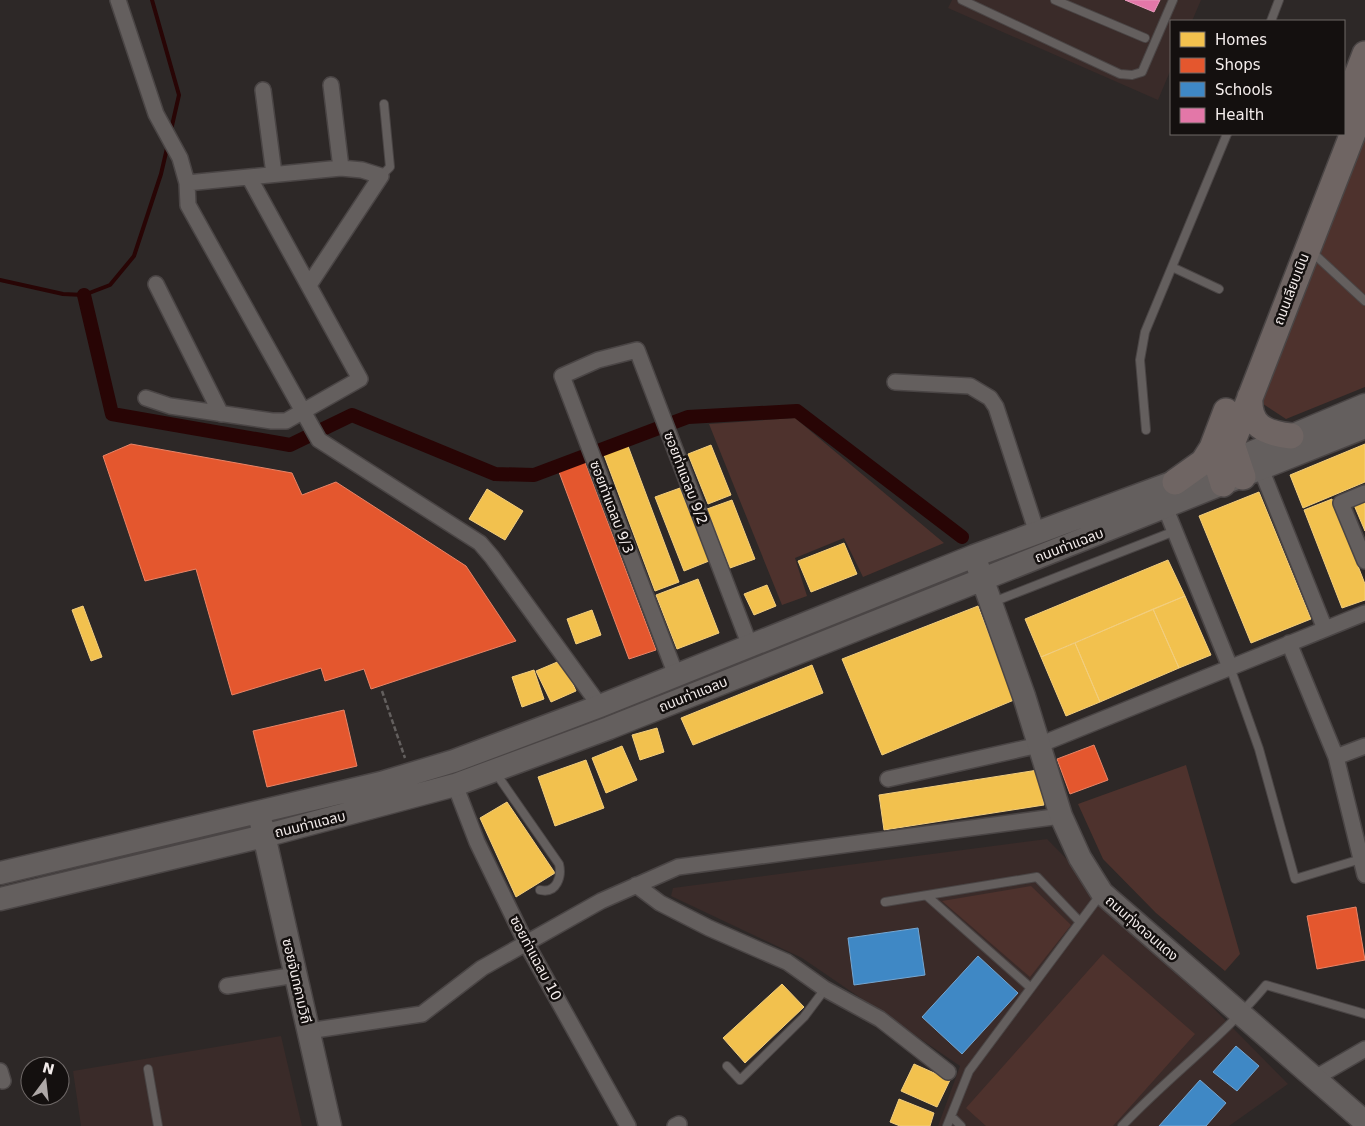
<svg xmlns="http://www.w3.org/2000/svg" width="1365" height="1126" font-family="'DejaVu Sans','Noto Sans Thai',sans-serif">
<rect width="100%" height="100%" fill="#2d2827"/>
<!-- built -->
<path fill="#3a2b29" d="M952,0H1201L1192,21H1171V69L1158,100L948,8Z
M1047,839L1288,1084L1229,1126H938L960,1066L802,958L671,896L673,888Z
M281,1036L302,1126H81L73,1071Z"/>
<!-- green -->
<path fill="#4e322d" d="M1365,129V387L1286,419L1260,402Z
M795,418L944,543L863,577L844,538L795,558L807,596L782,605L709,424Z
M1186,765L1240,954L1225,971L1156,913L1103,859L1078,804Z
M1031,886L1071,925L1030,977L942,901Z
M1103,954L1195,1034L1113,1126H986L966,1108Z"/>
<!-- homes -->
<path fill="#f2c14e" stroke="#f3ce7d" d="M1365,444V482L1303,508L1290,475Z
M711,445L731,495L708,504L688,454Z
M628,446L679,582L655,591L604,455Z
M680,488L709,561L684,571L655,497Z
M487,489L523,511L505,540L469,519Z
M1259,492L1311,619L1251,643L1199,516Z
M1332,499L1365,584V600L1342,608L1304,510Z
M732,500L755,559L730,568L707,509Z
M1365,500V531L1354,505Z
M844,543L857,574L811,592L798,561Z
M1168,560L1185,596L1041,657L1025,619Z
M698,579L719,633L677,649L656,595Z
M767,585L776,606L754,615L744,594Z
M1185,596L1211,655L1179,668L1153,609Z
M83,606L102,657L91,661L72,610Z
M978,606L1014,700L882,755L842,659Z
M1153,609L1179,668L1100,702L1075,643Z
M592,610L601,635L576,644L567,619Z
M1075,643L1100,702L1066,716L1041,657Z
M562,660L576,691L551,702L536,671Z
M812,665L823,693L693,745L681,718Z
M534,670L544,699L522,707L512,677Z
M657,728L664,752L640,760L632,735Z
M622,746L637,780L606,793L592,758Z
M586,760L604,808L555,826L538,777Z
M1038,770L1044,805L884,830L879,795Z
M507,802L555,873L516,897L480,818Z
M782,984L804,1007L745,1063L723,1038Z
M914,1064L950,1080L937,1107L901,1091Z
M899,1099L934,1113L930,1126H900L890,1122Z"/>
<!-- shops -->
<path fill="#e4572e" stroke="#e98467" d="M131,444L292,473L302,495L336,482L466,566L516,641L371,689L364,669L325,681L321,668L232,695L196,569L145,581L103,456Z
M585,462L656,650L629,659L559,472Z
M344,710L357,766L267,787L253,731Z
M1094,745L1108,780L1070,794L1057,759Z
M1356,907L1365,960L1317,969L1307,916Z"/>
<!-- schools -->
<path fill="#3f88c5" stroke="#75a6d1" d="M918,928L925,975L854,985L848,938Z
M978,956L1018,993L962,1054L922,1017Z
M1236,1046L1259,1066L1237,1091L1213,1072Z
M1200,1080L1226,1103L1206,1126H1159Z"/>
<!-- health -->
<path fill="#e377a8" stroke="#e89abc" d="M1125,0H1160L1154,12Z"/>
<g fill="none" stroke-linecap="round" stroke-linejoin="round">
<!-- stream -->
<path stroke="#280505" stroke-width="4" d="M152,0L179,95L171,130
M0,280L63,294L84,295L110,285L134,256L161,174L168,144"/>
<!-- canal -->
<path stroke="#280505" stroke-width="14" d="M84,295L112,414L290,445L352,415L495,474L534,475L688,417L797,411L962,537"/>
<defs>
<path id="lane" d="M962,0L1120,74L1132,75L1142,72L1173,0
M1055,0L1145,38
M1271,21L1279,0
M381,176L390,167L384,104
M1312,252L1365,301
M1172,267L1219,289
M1146,430L1140,360L1145,332L1227,134
M993,602L1175,531
M1230,667L1259,749L1295,879L1361,859
M495,772L559,864C562,876 557,894 540,890
M927,896L1031,988
M885,902L1037,877L1080,922
M727,1066L740,1080L804,1017L825,989
M148,1069L158,1126
M951,1116L961,1126
M947,1126L969,1071L1101,894
M1122,1126C1168,1077 1223,1037 1266,985L1365,1014"/>
<path id="street" d="M118,0L156,114L180,158L187,183L188,205L319,440L480,543L492,557L600,706
M331,85L341,168
M263,90L274,174
M187,183L341,168L362,170L381,176L309,285
M156,284L221,414
M895,382L970,386L990,398L996,407L1037,533
M146,398L170,406L272,421H286L360,379L249,177
M1261,469L1325,629
M1365,493L1341,503L1365,561
M1165,507L1230,667
M1289,643L1336,757L1365,746
M676,675L562,376L598,360L637,350L750,646
M1336,757L1365,875
M888,779L1039,745L1365,613
M455,785L477,842L526,943L628,1126
M636,885L660,903L709,928L787,962L825,989L880,1019L948,1072
M227,986L296,975
M308,1031L422,1014L482,968L601,901L678,867L1061,816
M0,1071L3,1081
M1315,1078L1365,1049
M675,1126L679,1124"/>
<path id="secondary" d="M977,564L1024,696L1061,816L1080,858L1102,893L1365,1122
M261,822L330,1126
M0,873L381,783L454,761L600,706L974,556L1236,459L1365,405
M0,899L264,836L455,785L609,728L1365,427"/>
<path id="primary" d="M1344,109L1365,54
M1250,397C1248,426 1265,433 1291,436
M1243,477L1232,444L1365,102
M1175,482L1203,462L1212,448
M1223,484L1212,448L1226,411"/>
</defs>
<!-- lane casing -->
<use href="#lane" stroke="#4a4545" stroke-width="10"/>
<!-- street casing -->
<use href="#street" stroke="#4a4545" stroke-width="18"/>
<!-- secondary casing -->
<use href="#secondary" stroke="#4a4545" stroke-width="25"/>
<!-- primary casing -->
<use href="#primary" stroke="#4a4545" stroke-width="28"/>
<!-- path -->
<path stroke="#635f5e" stroke-width="2.5" stroke-dasharray="5 2.5" stroke-linecap="butt" d="M382,691L405,758"/>
<!-- lane -->
<use href="#lane" stroke="#645f5e" stroke-width="8"/>
<!-- street -->
<use href="#street" stroke="#645f5e" stroke-width="15"/>
<!-- secondary -->
<use href="#secondary" stroke="#645f5e" stroke-width="22"/>
<!-- primary -->
<use href="#primary" stroke="#6f6563" stroke-width="25"/>
</g>
<g text-anchor="middle" dominant-baseline="central" stroke-width="5" stroke-linejoin="round" paint-order="stroke">
<!-- street labels -->
<g font-size="14" fill="#f4edec" stroke="#14100f">
<text transform="translate(1291 289) rotate(-69)">ถนนเลียบเนิน</text>
<text transform="translate(686 478) rotate(69)">ซอยท่าแฉลบ 9/2</text>
<text transform="translate(612 507) rotate(69)">ซอยท่าแฉลบ 9/3</text>
<text transform="translate(1069 545) rotate(-21)">ถนนท่าแฉลบ</text>
<text transform="translate(693 694) rotate(-22)">ถนนท่าแฉลบ</text>
<text transform="translate(310 824) rotate(-14)">ถนนท่าแฉลบ</text>
<text transform="translate(1142 928) rotate(41)">ถนนทุ่งดอนแดง</text>
<text transform="translate(536 958) rotate(62)">ซอยท่าแฉลบ 10</text>
<text transform="translate(297 981) rotate(77)">ซอยจันทคามวิถี</text>
</g>
</g>
<!-- legend -->
<rect x="1170" y="20" width="175" height="115" fill="#14100f" stroke="#6e6867"/>
<rect x="1180" y="32" width="25" height="15" fill="#f2c14e" stroke="#6e6867"/>
<text x="1215" y="45" font-size="15" fill="#f4edec">Homes</text>
<rect x="1180" y="58" width="25" height="15" fill="#e4572e" stroke="#6e6867"/>
<text x="1215" y="70" font-size="15" fill="#f4edec">Shops</text>
<rect x="1180" y="82" width="25" height="15" fill="#3f88c5" stroke="#6e6867"/>
<text x="1215" y="95" font-size="15" fill="#f4edec">Schools</text>
<rect x="1180" y="108" width="25" height="15" fill="#e377a8" stroke="#6e6867"/>
<text x="1215" y="120" font-size="15" fill="#f4edec">Health</text>
<!-- north arrow -->
<g transform="translate(45 1081) rotate(15)"><circle r="24" fill="#14100f" stroke="#6e6867"/>
<path d="M0-4L9 19L0 12L-9 19Z" fill="#aea8a7"/>
<text y="-8" font-size="14" font-weight="bold" text-anchor="middle" fill="#f4edec">N</text>
</g>
</svg>
